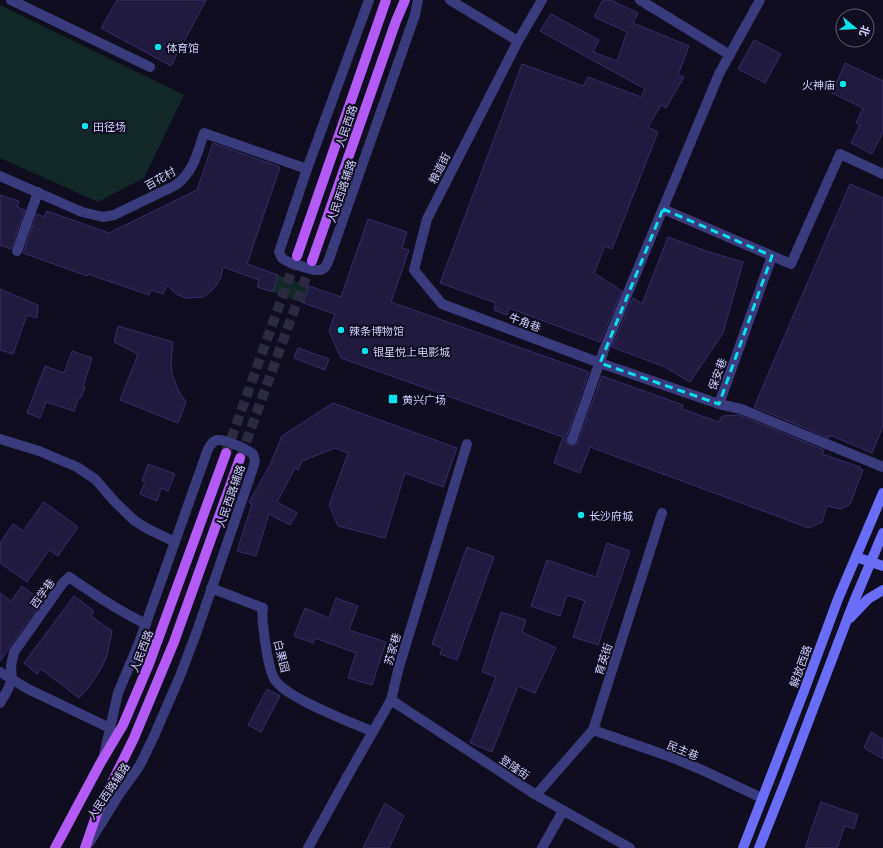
<svg xmlns="http://www.w3.org/2000/svg" width="883" height="848" font-family="'Golos Text','Noto Sans SC',sans-serif">
<rect width="100%" height="100%" fill="#0f0d1f"/>
<!-- green -->
<path fill="#112826" d="M0,5L184,95L144,178L98,202L0,158Z
M278,275L309,286L303,303L273,292Z"/>
<!-- building -->
<path fill="#201a3f" stroke="#362d6a" d="M117,0H206L171,66L101,28Z
M603,0H611L638,13L633,23L689,46L678,75L684,77L666,108L661,105L648,127L658,132L612,249L605,246L594,273L622,291L600,342L509,308L507,315L494,310L496,303L440,283L522,64L583,86L588,77L641,97L645,89L540,31L551,14L599,40L593,52L617,61L627,32L594,17Z
M754,40L781,54L765,83L738,69Z
M845,63L883,81V132L872,154L851,143L860,125L856,123L863,108L832,93Z
M213,143L280,167L247,264L278,275L273,292L257,287L259,280L223,267L221,277L216,286L208,294L203,297L186,298L176,294L167,285L163,294L151,290L149,295L88,274L87,276L23,253L37,214L44,217L47,211L109,233L197,190Z
M850,184L883,198V426L872,453L830,435L829,438L754,407Z
M0,195L19,201L17,207L25,210L11,249L0,245Z
M368,219L407,232L402,248L409,250L391,302L589,372L566,438V442L569,446H574L578,442L602,376L683,405L682,409L719,422L722,416L739,415L824,450L822,454L860,467L859,469L863,470L851,502L849,505L841,509L827,506L822,522L809,528L590,447L580,473L554,463L563,437L341,358L329,331L335,314L303,303L309,286L341,297Z
M668,237L709,252L743,262L723,333L690,382L665,367L612,347L633,298L642,304Z
M0,289L38,305L37,318L27,315L13,354L0,350Z
M118,326L173,342L171,361L172,374L178,390L186,402L178,423L120,400L138,354L114,342Z
M298,348L329,359L325,370L294,358Z
M72,351L92,358L83,387H85L81,398L79,397L74,411L46,402L40,418L27,413L45,366L64,373Z
M333,403L457,448L443,487L405,473L385,538L338,526L329,505L348,453L335,448L302,461L298,470L295,468L277,502L297,513L290,525L269,514L256,556L237,551L252,504L249,502L270,465L282,436Z
M148,464L175,474L168,491L161,488L157,501L140,494L145,482L142,481Z
M44,502L78,527L58,556L49,550L27,582L0,563V543L13,524L23,531Z
M607,543L630,551L598,645L573,637L585,601L567,595L560,616L531,606L547,560L596,577Z
M467,547L494,557L457,660L440,654L442,648L432,644Z
M22,586L42,601L0,661V593L11,601Z
M74,596L94,611L91,616L112,631L107,655L102,667L89,687L79,698L41,669L37,674L24,663Z
M336,598L358,606L349,630L386,642L372,685L348,678L356,653L315,638L313,643L294,636L305,608L329,618Z
M501,612L526,620L522,632L556,648L535,693L518,686L492,752L470,743L496,677L482,672Z
M267,689L280,696L261,732L248,725Z
M871,732L883,739V759L864,748Z
M821,802L858,815L854,829L845,826L837,848H805Z
M385,803L404,816L389,848H363Z"/>
<g fill="none" stroke-linecap="round" stroke-linejoin="round">
<!-- primary-tunnel -->
<path stroke="#2c2a40" stroke-width="10" stroke-dasharray="10 5" stroke-linecap="butt" d="M226,453L297,256
M241,456L312,261"/>
<!-- pedestrian -->
<path stroke="#3a3b7c" stroke-width="10" d="M17,251L38,192
M719,404L741,409L883,467
M0,439L39,451L77,467L95,479L116,503L135,521L148,529L175,542
M572,440L604,350L719,74L760,0"/>
<!-- minor -->
<path stroke="#3a3b7c" stroke-width="10" d="M11,0L150,67
M450,0L518,41
M542,0L518,41L427,219L414,270L442,304L600,363L719,404L772,256
M640,0L730,55
M0,176L82,212L103,217L114,215L176,185C194,171 197,154 204,133L307,169
M663,209L791,264L840,154L883,174
M211,588L263,608C261,619 264,629 265,641C267,652 269,671 275,680C288,699 351,722 373,732
M0,672L28,689L110,728
M391,700L536,795L630,848
M0,703L6,693L12,680L11,666L14,652L62,584L69,577C94,594 119,611 146,624
M593,730L668,756L700,769L762,798
M536,795L593,730L662,513
M308,848L347,777L391,700L399,667L467,444
M542,848L563,811"/>
<!-- tertiary -->
<path stroke="#3a3b7c" stroke-width="10" d="M369,0L307,169L279,252C280,253 281,257 282,258C286,262 314,271 319,270C324,270 326,266 328,262L415,15L418,0
M89,843L118,796L140,765L154,736L180,676L197,631L253,468L255,461L253,454C247,449 225,439 217,440C212,441 210,446 208,449L139,643L118,693L104,755"/>
<!-- secondary -->
<path stroke="#696df8" stroke-width="10" d="M856,557L883,566
M850,618L868,599L883,590
M743,848L804,691L838,599L883,493
M759,848L786,780L853,604L883,533"/>
<!-- primary -->
<path stroke="#b45af7" stroke-width="10" d="M297,256L386,0
M312,261L396,21L405,0
M55,848L101,762L123,725L149,664L226,453
M85,848L97,813L134,738L174,642L240,458"/>
</g>
<!-- marked area -->
<path fill="none" stroke="#0be1eb" stroke-width="3" stroke-dasharray="8 5" stroke-linejoin="round" d="M663,209L772,256L719,404L600,363Z"/>
<!-- markers -->
<g fill="#0be1eb" stroke="#0f0d1f" stroke-width="1.5">
<circle cx="158" cy="47" r="4"/>
<circle cx="843" cy="84" r="4"/>
<circle cx="85" cy="126" r="4"/>
<circle cx="341" cy="330" r="4"/>
<circle cx="365" cy="351" r="4"/>
<rect x="388" y="394" width="10" height="10" rx="2"/>
<circle cx="581" cy="515" r="4"/>
</g>
<g text-anchor="middle" dominant-baseline="central" stroke-width="4" stroke-linejoin="round" paint-order="stroke">
<!-- poi labels -->
<g font-size="11" fill="#d0cdfd" stroke="#0f0d1f" text-anchor="start">
<text x="166" y="47">体育馆</text>
<text x="835" y="84" text-anchor="end">火神庙</text>
<text x="93" y="126">田径场</text>
<text x="349" y="330">辣条博物馆</text>
<text x="373" y="351">银星悦上电影城</text>
<text x="402" y="399">黄兴广场</text>
<text x="589" y="515">长沙府城</text>
</g>
<!-- street labels -->
<g font-size="11" fill="#d0cdfd" stroke="#0f0d1f">
<text transform="translate(346 126) rotate(-71)">人民西路</text>
<text transform="translate(439 168) rotate(-63)">粮道街</text>
<text transform="translate(160 178) rotate(-29)">百花村</text>
<text transform="translate(341 191) rotate(-71)">人民西路辅路</text>
<text transform="translate(525 322) rotate(20)">牛角巷</text>
<text transform="translate(717 374) rotate(-70)">保安巷</text>
<text transform="translate(230 496) rotate(-71)">人民西路辅路</text>
<text transform="translate(42 593) rotate(-54)">西学巷</text>
<text transform="translate(392 649) rotate(-74)">苏家巷</text>
<text transform="translate(141 651) rotate(-69)">人民西路</text>
<text transform="translate(282 656) rotate(76)">白果园</text>
<text transform="translate(603 659) rotate(-72)">育英街</text>
<text transform="translate(800 666) rotate(-70)">解放西路</text>
<text transform="translate(683 750) rotate(22)">民主巷</text>
<text transform="translate(515 767) rotate(34)">登隆街</text>
<text transform="translate(108 791) rotate(-56)">人民西路辅路</text>
</g>
</g>
<!-- north arrow -->
<g transform="translate(855 28) rotate(108)"><circle r="19" fill="#0f0d1f" stroke="#5c5a78"/>
<path d="M0-3L7 15L0 10L-7 15Z" fill="#0be1eb"/>
<text y="-6" font-size="11" font-weight="bold" text-anchor="middle" fill="#d0cdfd">北</text>
</g>
</svg>
